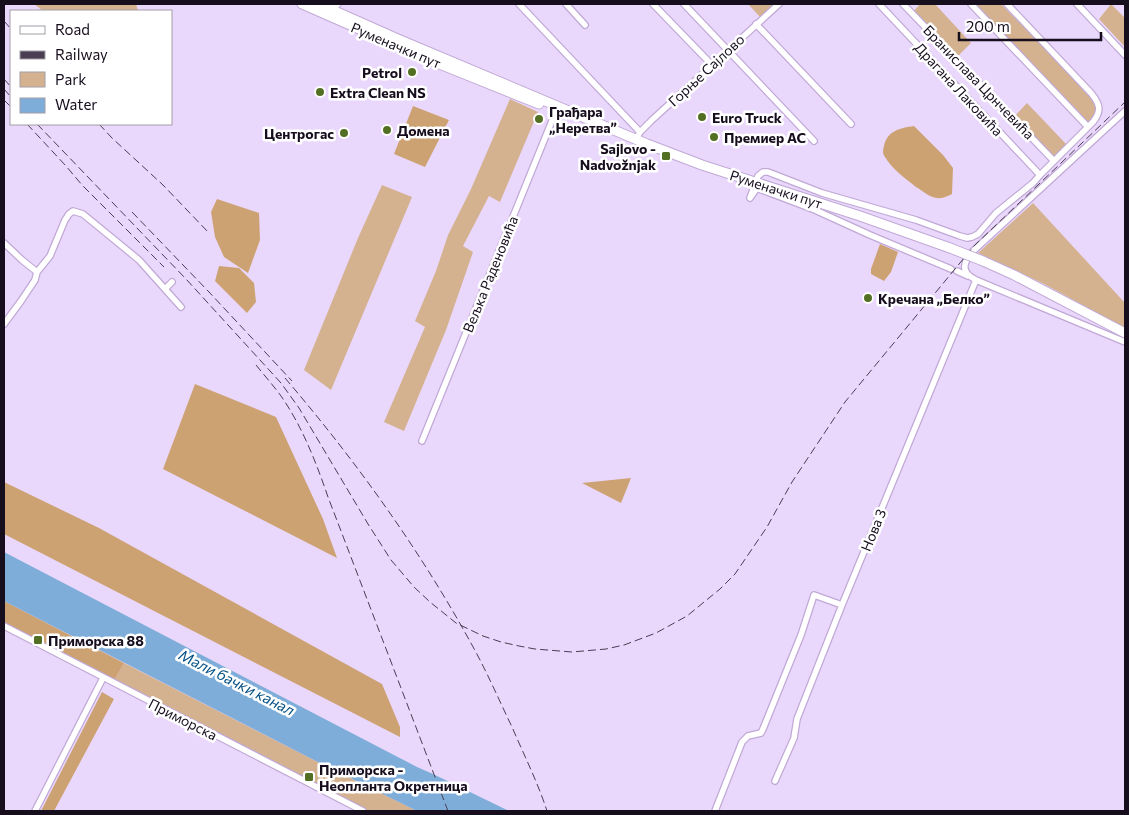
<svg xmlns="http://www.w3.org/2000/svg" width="1129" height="815" font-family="Commissioner,sans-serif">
<rect width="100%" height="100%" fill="#ead7fc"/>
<!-- green -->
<path fill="#d4b28f" d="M34,4H136L138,11H43Z
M748,4H777L761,18Z
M920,4H935L971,43L958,56L914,11Z
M978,4H1001L1055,59L1096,104L1097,108L1095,119L1088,124L975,6Z
M1111,4L1125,18V47L1099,19Z
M510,99L538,112L500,202L489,196L463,246L473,252L446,330L404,431L384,422L425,327L415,321L436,271L448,235L471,189Z
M1027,103L1067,145L1053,157L1014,117Z
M382,185L412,197L331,390L304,370L358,238Z
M1033,203L1125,303V328L1044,284L978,253Z
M124,663L312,759L417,811H368L114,681Z"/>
<!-- forest -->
<path fill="#cda273" d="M413,106L449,120L425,167L394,154Z
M914,126L943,155L953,168L952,194C947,196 943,199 937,198C929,197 923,191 916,187C906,179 891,168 885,157C882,153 883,150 884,146C887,131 900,128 914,126Z
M217,199L259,213L260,240L248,273L224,257L215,237L211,212Z
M880,244L898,252L891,272L884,281L871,274V269Z
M219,266L239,268L254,283L256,302L247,313L215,281Z
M195,384L276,417L323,519L337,558L163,469Z
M631,478L621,503L582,483Z
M4,482L99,528L382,684L400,727V737L4,534Z
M4,601L124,663L114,681L4,624Z
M102,692L114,699L54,811H41Z"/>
<!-- water -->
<path fill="#7fadd9" d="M4,552L417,767L433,774L509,811H417L312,759L4,601Z"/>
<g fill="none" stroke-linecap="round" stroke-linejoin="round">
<defs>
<path id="minor" d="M519,4L640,132
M566,4L585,25
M653,4L712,65
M684,4L814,141
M879,4L1040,175
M903,4L1054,161
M971,4L1088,127
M1077,4L1125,55
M756,24L851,124
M1125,111L971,253C962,265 962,273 976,280L1125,342
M636,139L640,132L652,120L779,4
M4,243L22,260L37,272
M951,269L870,235L815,210L757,188L750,198L758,176L763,172H768L822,193L916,220L960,236L967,238L972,237L978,234L996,213L1033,183L1040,175L1093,122C1102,111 1100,104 1091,93L1007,4
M957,271L968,276
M165,289L172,282
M4,324L21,301L35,280L37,272L50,256L65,220L69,214L73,211L83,214L139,260L181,307
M422,441L558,106
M4,626L363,811
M775,781L794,738L797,719L842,605L976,280
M35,811L103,678
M715,811L742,742L748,736L761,733L763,729L801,635L814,595L842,605"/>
<path id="tertiary" d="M332,9L337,4"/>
<path id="secondary" d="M302,4L432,61L539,104
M319,4L398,39L647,144L702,165L860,216L950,248
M983,261L1014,275L1125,333"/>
</defs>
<!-- minor casing -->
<use href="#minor" stroke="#c0a9d6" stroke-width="8"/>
<!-- tertiary casing -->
<use href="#tertiary" stroke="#c0a9d6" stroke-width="9"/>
<!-- secondary casing -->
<use href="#secondary" stroke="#c0a9d6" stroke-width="11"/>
<!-- minor -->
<use href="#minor" stroke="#fff" stroke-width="5.5"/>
<!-- tertiary -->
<use href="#tertiary" stroke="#fff" stroke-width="7"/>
<!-- secondary -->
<use href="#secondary" stroke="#fff" stroke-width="9"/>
<!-- rail -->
<path stroke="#4a3e53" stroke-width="1" stroke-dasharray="8 4" stroke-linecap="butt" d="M4,21L11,29
M4,79L11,87
M4,89L11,97
M4,100L11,107
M27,124L66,166L82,185L164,267
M37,124L186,279L281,383L299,408L368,524L391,560L414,587L430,602L456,623L483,636L501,642L519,646L535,649L572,652L606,649L624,645L656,633L687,616L720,589L735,574L767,527L792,482L845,402L974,246L1125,102
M99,124L112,138L163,185L209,233
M132,212L209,292L292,381
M256,365C264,375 273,385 281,396C302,426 316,462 328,497L448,811
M285,378C356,461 420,550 472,645C487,672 499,700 512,727C524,755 538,783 547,811"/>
<defs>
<path id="secondary-bridge" d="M950,248L983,261"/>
</defs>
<!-- secondary-bridge casing -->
<use href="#secondary-bridge" stroke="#c0a9d6" stroke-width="11" stroke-linecap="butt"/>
<!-- secondary-bridge -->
<use href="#secondary-bridge" stroke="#fff" stroke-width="9"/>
</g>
<!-- markers -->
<g fill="#526f24" stroke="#fff" stroke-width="2">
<circle cx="412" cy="72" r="5"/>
<circle cx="320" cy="92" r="5"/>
<circle cx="702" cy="117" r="5"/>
<circle cx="539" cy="119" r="5"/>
<circle cx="387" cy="130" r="5"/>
<circle cx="344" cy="133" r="5"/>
<circle cx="714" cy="137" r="5"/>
<rect x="661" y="151" width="10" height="10" rx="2.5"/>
<circle cx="868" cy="298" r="5"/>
<rect x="33" y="635" width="10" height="10" rx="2.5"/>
<rect x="304" y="772" width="10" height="10" rx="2.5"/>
</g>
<g text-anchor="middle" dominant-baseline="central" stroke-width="5" stroke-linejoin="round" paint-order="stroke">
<!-- street labels -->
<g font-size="14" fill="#160d1d" stroke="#fff">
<text transform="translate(396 45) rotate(23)">Руменачки пут</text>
<text transform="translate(706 70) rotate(-43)">Горње Сајлово</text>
<text transform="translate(979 82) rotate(46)">Бранислава Црнчевића</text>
<text transform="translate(959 89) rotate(47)">Драгана Лаковића</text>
<text transform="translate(776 189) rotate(18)">Руменачки пут</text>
<text transform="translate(490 274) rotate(-68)">Вељка Раденовића</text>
<text transform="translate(873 530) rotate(-68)">Нова 3</text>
<text transform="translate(183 719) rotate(27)">Приморска</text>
</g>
<!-- poi labels -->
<g font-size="14" font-weight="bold" fill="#160d1d" stroke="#fff" text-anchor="start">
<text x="402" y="72" text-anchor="end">Petrol</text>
<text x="330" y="92">Extra Clean NS</text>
<text x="549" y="111">Грађара<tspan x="549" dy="16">„Неретва”</tspan></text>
<text x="712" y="117">Euro Truck</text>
<text x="397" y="130">Домена</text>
<text x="334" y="133" text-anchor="end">Центрогас</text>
<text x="724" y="137">Премиер АС</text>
<text x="656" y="148" text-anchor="end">Sajlovo -<tspan x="656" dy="16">Nadvožnjak</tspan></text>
<text x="878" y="298">Кречана „Белко”</text>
<text x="48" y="640">Приморска 88</text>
<text x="319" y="769">Приморска -<tspan x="319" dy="16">Неопланта Окретница</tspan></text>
</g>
<!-- water labels -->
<g font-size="15" font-style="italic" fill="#045085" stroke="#fff">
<text transform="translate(237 682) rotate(27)">Мали бачки канал</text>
</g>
</g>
<!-- border -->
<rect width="1129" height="815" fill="none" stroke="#160d1d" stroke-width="10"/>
<!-- legend -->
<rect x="10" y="10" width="162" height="115" fill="#ffffff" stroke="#a29ea5"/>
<rect x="20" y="26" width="25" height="8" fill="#ffffff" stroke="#a29ea5"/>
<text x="55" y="35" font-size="15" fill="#160d1d">Road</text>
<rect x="20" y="51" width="25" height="8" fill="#4a3e53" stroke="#a29ea5"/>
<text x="55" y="60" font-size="15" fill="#160d1d">Railway</text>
<rect x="20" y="72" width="25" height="15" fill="#d4b28f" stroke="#a29ea5"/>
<text x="55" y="85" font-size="15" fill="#160d1d">Park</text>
<rect x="20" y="98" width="25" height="15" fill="#7fadd9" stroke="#a29ea5"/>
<text x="55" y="110" font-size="15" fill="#160d1d">Water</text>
<!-- scale -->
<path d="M959 32v8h142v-8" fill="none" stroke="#160d1d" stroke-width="2.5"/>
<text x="966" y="32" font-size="15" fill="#160d1d" stroke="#ffffff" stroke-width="4" paint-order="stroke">200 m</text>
</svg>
